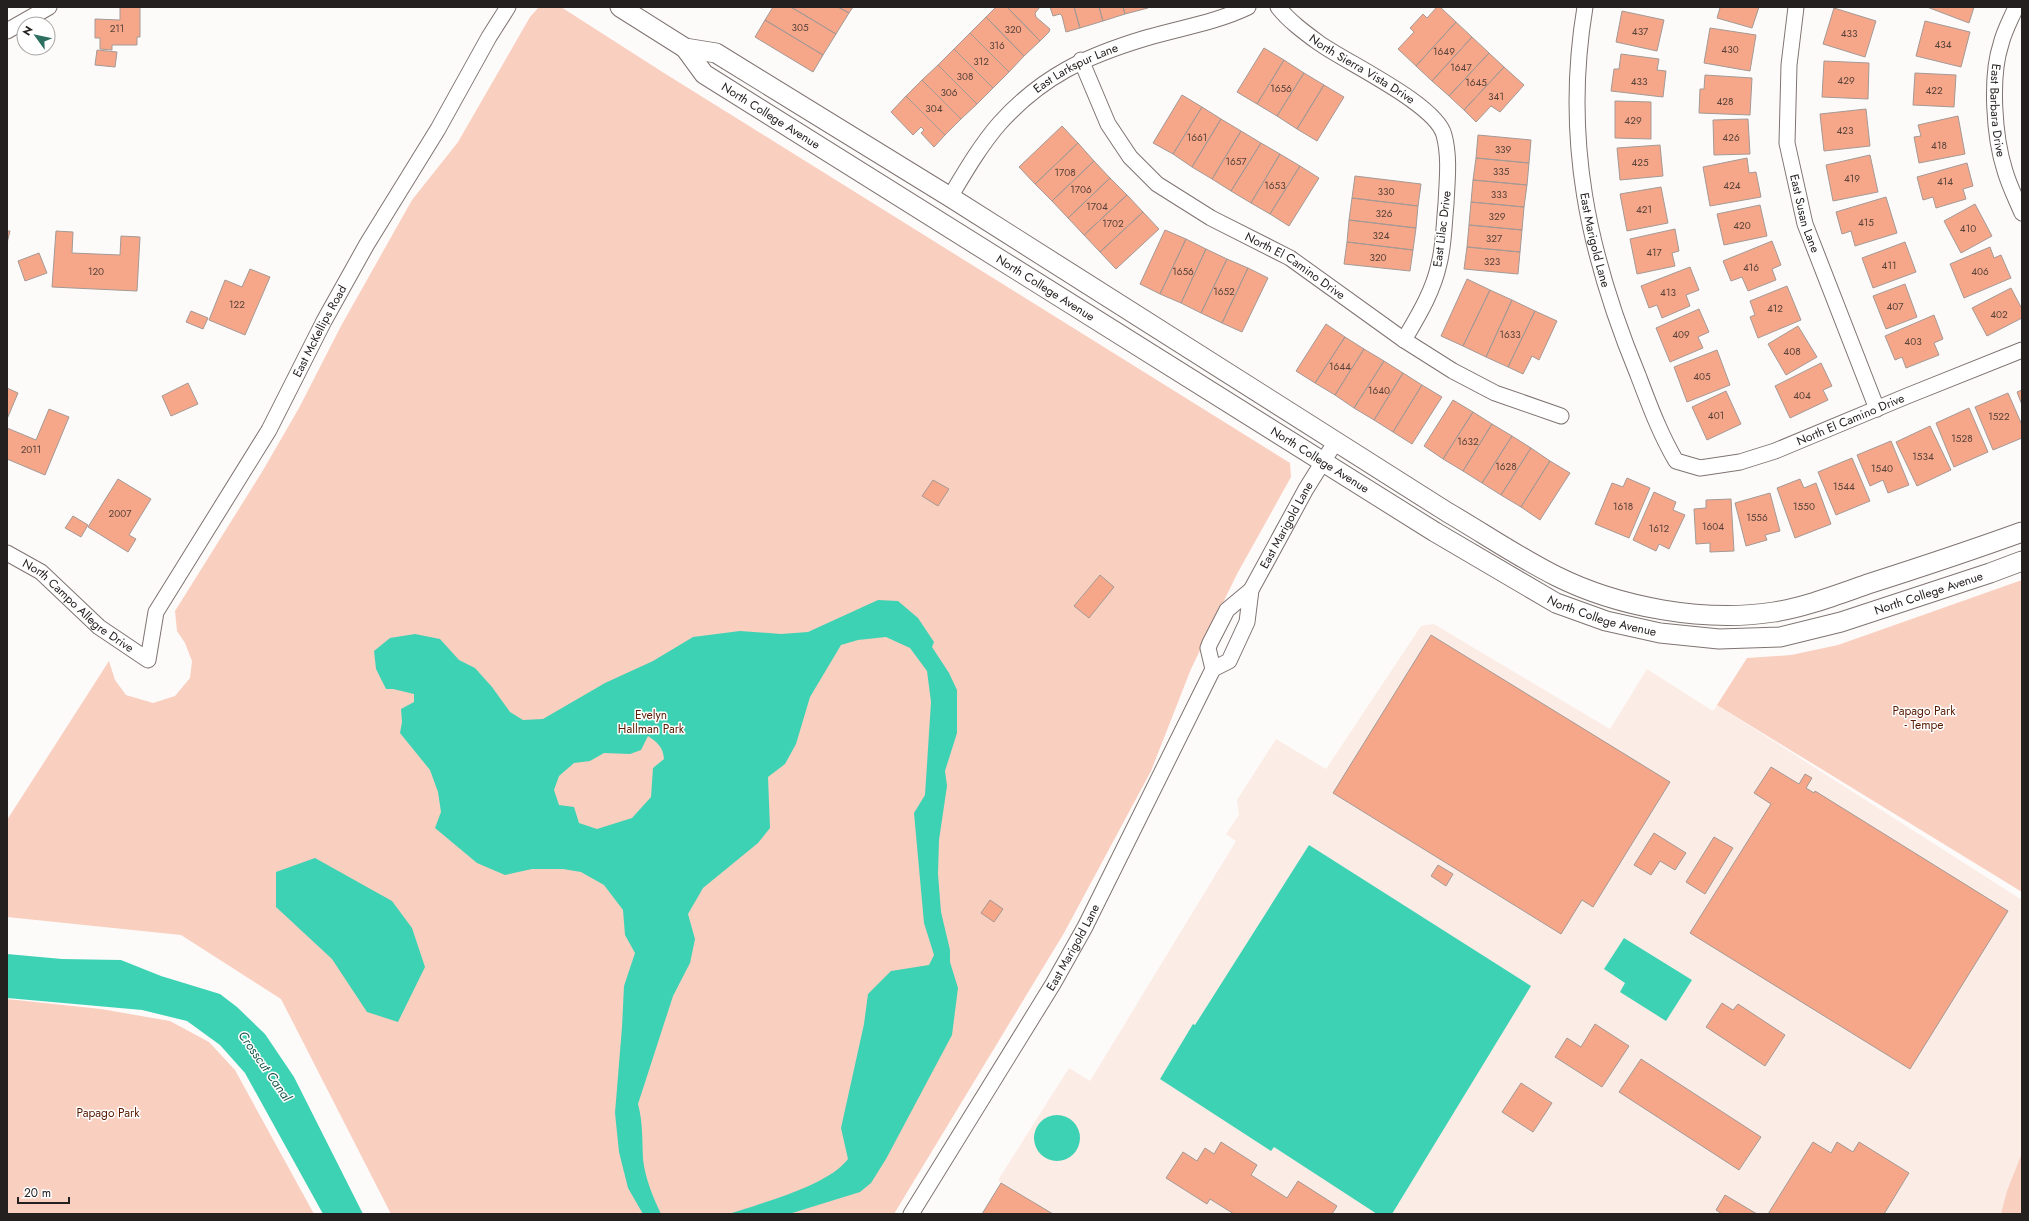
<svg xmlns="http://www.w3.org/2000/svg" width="2029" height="1221" font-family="Jost,sans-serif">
<rect width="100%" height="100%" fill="#fdfbfa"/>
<!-- built -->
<path fill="#fcece6" d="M1434,624L1610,729L1647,669L1713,711L1717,705L2022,900V1214H982L1001,1183L998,1180L1069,1068L1090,1081L1236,841L1226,834L1239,815L1237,800L1276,739L1326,769L1421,626Z"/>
<!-- green -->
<path fill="#f9cfc0" d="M539,7H561L664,73L1290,463L1291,477L1237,574L1191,669L1151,771L1064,933L894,1214H391L281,999L181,935L7,917V820L109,661L115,680L126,695L153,703L175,696L190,678L192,661L185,643L177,631L175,611L262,472L299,408L341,326L412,200L458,142L530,17Z
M2022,580V892L1717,705L1747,658L1791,655L1838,645Z
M7,999L101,1009L170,1021L209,1042L235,1070L314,1214H7Z
M2022,1153V1214H2001L2007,1191Z"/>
<!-- water -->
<path fill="#3ed2b4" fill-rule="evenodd" d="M878,600L898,601L918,618L934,642L932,647L949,673L957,690V733L945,771L947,786L939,840L938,874L941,912L950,950V962L958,988L952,1035L886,1159L871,1183L860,1192L789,1214H729C761,1203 828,1186 848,1159L841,1128L864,1024L868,994L891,971L929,965L934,955L924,923L914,813L925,795L931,702L927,671L910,648L886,637L858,640L841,645L810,697L796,744L785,764L768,777L770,828L758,843L703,888L688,914L695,939L690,963L673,996L638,1104C643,1123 642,1139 643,1159C645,1178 653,1197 661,1214H643L628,1188L619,1152L615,1113L622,1027L624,986L635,953L625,935L623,910L604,885L581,872L563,869H532L505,875L477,863L435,828L441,812L438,792L430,770L400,733L402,722L401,709L414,702V694L393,689H386L376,669L374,651L390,638L415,634L440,639L459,660L475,668L492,687L510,712L523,720L543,719L605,683L653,661L693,637L740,631L781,634L808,632ZM648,736C658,743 663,747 664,759L653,768L651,797L632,818L597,829L579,823L574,807L559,805L554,790L559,776L574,763L590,761L604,753L630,754L641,750Z
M1309,845L1531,986L1392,1214H1377L1274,1147L1271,1151L1160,1079L1193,1024L1195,1025Z
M315,858L392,901L412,928L425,967L398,1022L367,1012L332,959L276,907V872Z
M1624,938L1692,980L1666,1021L1620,992L1625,983L1604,969Z
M7,954L62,959L121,960L161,976L220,994L237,1007L265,1034L294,1077L363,1214H323L245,1073L220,1045L187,1021L142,1010L7,998Z
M1034 1138a23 23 0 1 1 46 0a23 23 0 1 1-46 0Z"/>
<!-- building -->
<path fill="#f6a789" stroke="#a49995" d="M120,7H140V37H137V45H112V50L100,49V38H95V19L120,20Z
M773,7H791L836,34L823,55L765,20Z
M791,7H838L849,13L836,34Z
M838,7H853L849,13Z
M996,7H1007L1040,41L1024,56L986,17Z
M1007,7H1040L1035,13L1036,17L1050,29L1049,32L1040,41Z
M1050,7H1074L1080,28L1066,32L1062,16L1060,14L1053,16Z
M1074,7H1099L1103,21L1080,28Z
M1099,7H1123L1125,14L1103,21Z
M1123,7H1148V8L1125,14Z
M1437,7H1440L1456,22L1416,66L1398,49L1414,32L1410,28L1423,14L1427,18Z
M1718,7H1759L1752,28L1717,18L1720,8Z
M1927,7H1974L1969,23Z
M1834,8L1876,21L1865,57L1823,44Z
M1622,11L1664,20L1657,51L1616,42Z
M986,17L1024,56L1009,72L970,33Z
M765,20L823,55L813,72L755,37Z
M1925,21L1970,32L1961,67L1916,56Z
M1456,22L1472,37L1432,81L1416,66Z
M1710,28L1756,35L1750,71L1704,63Z
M970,33L1009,72L993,88L954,49Z
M1472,37L1489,53L1449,96L1432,81Z
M1264,48L1284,60L1257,104L1237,92Z
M954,49L993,88L977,104L938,65Z
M97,50L117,52L115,67L95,65Z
M1489,53L1504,67L1464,110L1449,96Z
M1621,54L1659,59L1657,70L1666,71L1663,97L1611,91L1614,69H1619Z
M1284,60L1304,73L1277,116L1257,104Z
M1824,61L1869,63L1868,99L1822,97Z
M938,65L977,104L961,119L922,80Z
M1504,67L1524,85L1500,112L1491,106L1476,122L1464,110Z
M1304,73L1324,85L1297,129L1277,116Z
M1915,73L1956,75L1954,107L1913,105Z
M1705,75L1752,78L1750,115L1699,113L1700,89H1704Z
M922,80L961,119L945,135L906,96Z
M1324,85L1344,97L1317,141L1297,129Z
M1182,95L1202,107L1173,154L1153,143Z
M906,96L945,135L934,147L921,133L924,130L921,127L913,135L891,112Z
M1615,101L1651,102V139L1615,138Z
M1202,107L1221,119L1192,167L1173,154Z
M1866,109L1870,146L1824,151L1820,114Z
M1958,116L1965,154L1919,163L1914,137L1921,136L1918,125Z
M1221,119L1241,131L1212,179L1192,167Z
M1748,119L1750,154L1714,155L1713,120Z
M1062,126L1078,143L1035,184L1019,167Z
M1241,131L1261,143L1231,191L1212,179Z
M1478,135L1531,140L1529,163L1476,158Z
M1078,143L1094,161L1052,201L1035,184Z
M1261,143L1280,154L1251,203L1231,191Z
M1660,145L1663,176L1620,180L1617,148Z
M1280,154L1300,166L1270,214L1251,203Z
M1870,155L1878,192L1833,201L1826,165Z
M1476,158L1529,163L1527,185L1473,180Z
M1747,158L1749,173L1756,172L1761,197L1710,206L1703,167Z
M1094,161L1110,178L1068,218L1052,201Z
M1967,163L1973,186L1963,189L1966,199L1936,208L1933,197L1923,200L1917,177Z
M1300,166L1319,178L1289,226L1270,214Z
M1355,176L1421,184L1418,206L1352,198Z
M1110,178L1127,195L1084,235L1068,218Z
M1473,180L1527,185L1524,207L1471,202Z
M1661,187L1668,223L1627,231L1620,194Z
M1127,195L1143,212L1100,252L1084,235Z
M1886,197L1897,233L1855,246L1851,231L1842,234L1836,212Z
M1352,198L1418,206L1416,228L1349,220Z
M1471,202L1524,207L1522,230L1469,225Z
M1975,204L1992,236L1961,253L1944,221Z
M1760,205L1767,236L1724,245L1717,214Z
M1143,212L1159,229L1116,269L1100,252Z
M1349,220L1416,228L1413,250L1347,242Z
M1469,225L1522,230L1520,252L1467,247Z
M1675,229L1679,251L1672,253L1675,266L1637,274L1630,239Z
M1165,230L1186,239L1160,294L1140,284Z
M7,231H10L7,243Z
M56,231L73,232L72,253L120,255L121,236L140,237L137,291L52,287Z
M1186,239L1206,249L1181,303L1160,294Z
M1772,241L1781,265L1772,269L1776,280L1748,291L1742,277L1731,281L1723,261Z
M1347,242L1413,250L1410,271L1344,264Z
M1905,242L1916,272L1873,288L1862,258Z
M1467,247L1520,252L1518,274L1464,269Z
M1990,247L1994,258L2001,255L2011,278L1964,298L1950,264Z
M1206,249L1227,259L1201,313L1181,303Z
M39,253L47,273L25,281L18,261Z
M1227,259L1248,268L1222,323L1201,313Z
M1690,267L1699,290L1686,295L1690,306L1662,318L1657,305L1649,308L1641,286Z
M1248,268L1268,278L1242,332L1222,323Z
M250,269L270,277L245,335L209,320L225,280L242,287Z
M1467,279L1490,290L1463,346L1441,336Z
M1905,284L1917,317L1886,329L1873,296Z
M1787,286L1801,320L1758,338L1750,317L1755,315L1750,301Z
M2011,288L2022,309V318L1987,336L1972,308Z
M1490,290L1512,300L1486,357L1463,346Z
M1512,300L1535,311L1508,367L1486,357Z
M1699,309L1709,332L1698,337L1703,348L1670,362L1656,328Z
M191,311L208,318L203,329L186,322Z
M1535,311L1557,321L1539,360L1532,356L1523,374L1508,367Z
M1934,315L1943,339L1934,343L1939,355L1906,368L1902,357L1895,360L1885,336Z
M1326,324L1345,337L1315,383L1296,371Z
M1798,326L1817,357L1786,375L1768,344Z
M1345,337L1364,349L1335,395L1315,383Z
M1364,349L1384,361L1354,408L1335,395Z
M1717,350L1730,385L1687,402L1674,367Z
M1384,361L1403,373L1374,420L1354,408Z
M1821,363L1832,386L1823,390L1828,400L1790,418L1775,386Z
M1403,373L1422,385L1393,432L1374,420Z
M188,383L198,404L171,416L162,396Z
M1422,385L1442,397L1412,444L1393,432Z
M7,388L18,393L7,419Z
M2022,390V405L2017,392Z
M1726,391L1741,424L1707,440L1692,407Z
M2008,393L2022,425V438L1993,450L1975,407Z
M1453,400L1473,412L1443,459L1424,446Z
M1969,408L1988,452L1954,467L1936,423Z
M49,409L69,417L45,475L7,459V428L36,440Z
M1473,412L1492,424L1463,471L1443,459Z
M1492,424L1512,436L1482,483L1463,471Z
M1930,426L1951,470L1917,486L1896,442Z
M1512,436L1531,448L1501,495L1482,483Z
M1891,441L1909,485L1888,493L1883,480L1870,486L1857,455Z
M1531,448L1550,461L1521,507L1501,495Z
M1852,458L1870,501L1836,515L1818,472Z
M1550,461L1570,473L1540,520L1521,507Z
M1627,478L1650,488L1629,538L1595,524L1612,483L1623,487Z
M118,479L151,499L129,535L136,539L128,552L88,527Z
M1800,479L1804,488L1816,483L1831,524L1795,538L1777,488Z
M933,480L949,489L938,506L922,496Z
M1654,492L1676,502L1673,510L1685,515L1669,549L1659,544L1656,551L1633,540Z
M1770,493L1780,531L1765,535L1767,540L1746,546L1735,503Z
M1731,499L1734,551L1710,552V543L1696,544L1694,509L1706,508V500Z
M73,516L88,525L81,537L65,528Z
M1100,575L1114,587L1089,618L1074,606Z
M1431,635L1670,782L1593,907L1582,900L1561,934L1333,793Z
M1771,767L1799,784L1805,774L1812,778L1806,788L1814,793L1815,791L2008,911L1910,1069L1690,933L1771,804L1754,793Z
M1654,833L1686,853L1675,870L1660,861L1651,875L1634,865Z
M1714,837L1733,848L1705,894L1686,882Z
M1438,865L1453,874L1446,886L1431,876Z
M990,900L1003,909L994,922L981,913Z
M1722,1003L1733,1010L1738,1004L1785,1035L1765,1066L1706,1027Z
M1595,1024L1629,1046L1602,1087L1555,1057L1567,1038L1581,1047Z
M1641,1059L1761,1137L1739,1170L1619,1092Z
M1521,1083L1552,1103L1533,1132L1502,1112Z
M1221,1142L1257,1165L1251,1175L1287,1198L1298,1181L1337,1206L1332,1214H1234L1210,1199L1207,1204L1166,1178L1183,1152L1197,1161L1205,1148L1214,1154Z
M1813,1142L1831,1153L1837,1142L1853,1152L1859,1142L1909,1173L1884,1214H1768Z
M1001,1183L1053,1214H982Z
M1725,1195L1757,1214H1722L1716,1210Z"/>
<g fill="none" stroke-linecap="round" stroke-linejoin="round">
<defs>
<g id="minor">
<path id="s1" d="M1278,7C1289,21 1304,32 1319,43C1347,63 1436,104 1444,135C1450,157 1447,181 1446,204C1444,223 1444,245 1439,264C1433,292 1418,316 1404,340"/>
<path id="s2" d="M1585,7C1563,138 1588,254 1638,375C1649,404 1660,434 1676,461L1700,468L1740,462L1775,451L1907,396L2022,350"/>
<path id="s3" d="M1796,7L1789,65L1787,143L1805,224L1877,409"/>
<path id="s4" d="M2016,7C2011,19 2004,31 2001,44C1990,77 1994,137 2005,171C2009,185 2016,199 2022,213"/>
<path d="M7,31L49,7"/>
<path id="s5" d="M1081,60L1108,124L1130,157L1157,184L1211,218L1290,258L1404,340L1453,371L1495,393L1561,416"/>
<path id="s6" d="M950,197C965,172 980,146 999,124C1042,76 1086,56 1146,38C1180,28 1217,22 1248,7"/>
<path id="s7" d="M7,553L41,572L99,627L148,660L156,612L269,430L324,321L367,244L438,129L489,37L508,7"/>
<path id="s8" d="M1213,669L1229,661L1247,622L1251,590L1306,489L1336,441"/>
<path id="s9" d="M911,1214L1053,984L1085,927L1213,669L1208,648L1210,643L1227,610L1251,590"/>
</g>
<g id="tertiary">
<path d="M620,7L685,48L716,53L950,197L1447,512C1483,533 1518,557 1556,576C1618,607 1704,623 1774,612C1806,607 1839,594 1871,583C1921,567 1972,550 2022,532"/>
<path id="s10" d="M685,48L704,74L1435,532L1556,603L1606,621L1660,633L1719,639L1780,637L1841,622L1990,573L2022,561"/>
</g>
</defs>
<!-- minor casing -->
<use href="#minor" stroke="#7f7471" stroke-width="17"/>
<!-- tertiary casing -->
<use href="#tertiary" stroke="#7f7471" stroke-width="21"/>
<!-- minor -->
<use href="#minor" stroke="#fff" stroke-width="15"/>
<!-- tertiary -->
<use href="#tertiary" stroke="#fff" stroke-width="19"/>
</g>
<g text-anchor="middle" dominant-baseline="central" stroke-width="3" stroke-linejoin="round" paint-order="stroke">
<!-- number labels -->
<g font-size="10" fill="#58423a">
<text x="800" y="27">305</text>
<text x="117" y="28">211</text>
<text x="1013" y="29">320</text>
<text x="1640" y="31">437</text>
<text x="1849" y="33">433</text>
<text x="1943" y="44">434</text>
<text x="997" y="45">316</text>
<text x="1730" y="49">430</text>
<text x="1444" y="51">1649</text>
<text x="981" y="61">312</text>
<text x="1461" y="67">1647</text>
<text x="965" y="76">308</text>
<text x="1846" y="80">429</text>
<text x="1639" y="81">433</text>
<text x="1476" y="82">1645</text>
<text x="1281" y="88">1656</text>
<text x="1934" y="90">422</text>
<text x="949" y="92">306</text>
<text x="1496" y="96">341</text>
<text x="1725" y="101">428</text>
<text x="934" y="108">304</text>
<text x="1633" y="120">429</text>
<text x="1845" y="130">423</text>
<text x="1197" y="137">1661</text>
<text x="1731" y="137">426</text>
<text x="1939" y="145">418</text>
<text x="1503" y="149">339</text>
<text x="1236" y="161">1657</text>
<text x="1640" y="162">425</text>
<text x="1501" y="171">335</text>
<text x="1065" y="172">1708</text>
<text x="1852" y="178">419</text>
<text x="1945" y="181">414</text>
<text x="1275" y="185">1653</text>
<text x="1732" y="185">424</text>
<text x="1081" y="189">1706</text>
<text x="1386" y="191">330</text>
<text x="1499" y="194">333</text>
<text x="1097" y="206">1704</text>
<text x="1644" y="209">421</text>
<text x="1384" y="213">326</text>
<text x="1497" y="216">329</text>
<text x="1866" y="222">415</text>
<text x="1113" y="223">1702</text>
<text x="1742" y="225">420</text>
<text x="1968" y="228">410</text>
<text x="1381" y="235">324</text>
<text x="1494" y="238">327</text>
<text x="1654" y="252">417</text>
<text x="1378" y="257">320</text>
<text x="1492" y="261">323</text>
<text x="1889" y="265">411</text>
<text x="1751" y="267">416</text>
<text x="96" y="271">120</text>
<text x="1183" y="271">1656</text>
<text x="1980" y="271">406</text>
<text x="1224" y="291">1652</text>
<text x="1668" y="292">413</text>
<text x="237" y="304">122</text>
<text x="1895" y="306">407</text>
<text x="1775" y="308">412</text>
<text x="1999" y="314">402</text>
<text x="1510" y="334">1633</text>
<text x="1681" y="334">409</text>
<text x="1913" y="341">403</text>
<text x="1792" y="351">408</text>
<text x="1340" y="366">1644</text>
<text x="1702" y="376">405</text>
<text x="1379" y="390">1640</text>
<text x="1802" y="395">404</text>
<text x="1716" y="415">401</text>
<text x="1999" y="416">1522</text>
<text x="1962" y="438">1528</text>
<text x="1468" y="441">1632</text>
<text x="31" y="449">2011</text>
<text x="1923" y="456">1534</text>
<text x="1506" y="466">1628</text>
<text x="1882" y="468">1540</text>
<text x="1844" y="486">1544</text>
<text x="1623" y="506">1618</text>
<text x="1804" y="506">1550</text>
<text x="120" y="513">2007</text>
<text x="1757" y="517">1556</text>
<text x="1713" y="526">1604</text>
<text x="1659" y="528">1612</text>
</g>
<!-- street labels -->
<g font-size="12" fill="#24201f" stroke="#fff">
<text stroke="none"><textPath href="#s6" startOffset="184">East Larkspur Lane</textPath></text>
<text stroke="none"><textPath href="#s1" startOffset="105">North Sierra Vista Drive</textPath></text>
<text stroke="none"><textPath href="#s4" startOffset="107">East Barbara Drive</textPath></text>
<text stroke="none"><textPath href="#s10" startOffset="111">North College Avenue</textPath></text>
<text stroke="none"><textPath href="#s3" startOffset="209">East Susan Lane</textPath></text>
<text transform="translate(1442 229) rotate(-83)">East Lilac Drive</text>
<text stroke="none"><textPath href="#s2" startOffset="235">East Marigold Lane</textPath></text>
<text stroke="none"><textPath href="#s5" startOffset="308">North El Camino Drive</textPath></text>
<text stroke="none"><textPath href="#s10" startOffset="435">North College Avenue</textPath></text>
<text stroke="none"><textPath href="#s7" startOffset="552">East McKellips Road</textPath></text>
<text stroke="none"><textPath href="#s2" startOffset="655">North El Camino Drive</textPath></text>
<text stroke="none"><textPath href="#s10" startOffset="759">North College Avenue</textPath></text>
<text stroke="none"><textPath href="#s8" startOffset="167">East Marigold Lane</textPath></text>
<text stroke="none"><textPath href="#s10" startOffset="1419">North College Avenue</textPath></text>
<text stroke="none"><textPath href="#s7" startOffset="89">North Campo Allegre Drive</textPath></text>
<text stroke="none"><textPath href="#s10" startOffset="1083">North College Avenue</textPath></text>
<text stroke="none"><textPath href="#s9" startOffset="312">East Marigold Lane</textPath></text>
</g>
<!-- park labels -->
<g font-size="12" fill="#571b01" stroke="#fff">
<text x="1924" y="711">Papago Park<tspan x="1924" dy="14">- Tempe</tspan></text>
<text x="651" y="715">Evelyn<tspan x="651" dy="14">Hallman Park</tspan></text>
<text x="108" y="1113">Papago Park</text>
</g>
<!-- water labels -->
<g font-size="13" font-style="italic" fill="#1a5549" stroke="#fff">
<text transform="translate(265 1066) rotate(55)">Crosscut Canal</text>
</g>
</g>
<!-- border -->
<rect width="2029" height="1221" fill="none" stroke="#24201f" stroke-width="16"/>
<!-- north arrow -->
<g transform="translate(36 36) rotate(303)"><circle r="19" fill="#ffffff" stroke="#a7a6a5"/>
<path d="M0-3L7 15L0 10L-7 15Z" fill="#2d7061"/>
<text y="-6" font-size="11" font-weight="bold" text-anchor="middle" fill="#24201f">N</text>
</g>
<!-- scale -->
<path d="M18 1197v6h51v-6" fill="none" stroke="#24201f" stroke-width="2"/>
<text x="24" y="1197" font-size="12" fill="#24201f" stroke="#ffffff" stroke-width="3" paint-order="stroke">20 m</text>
</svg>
